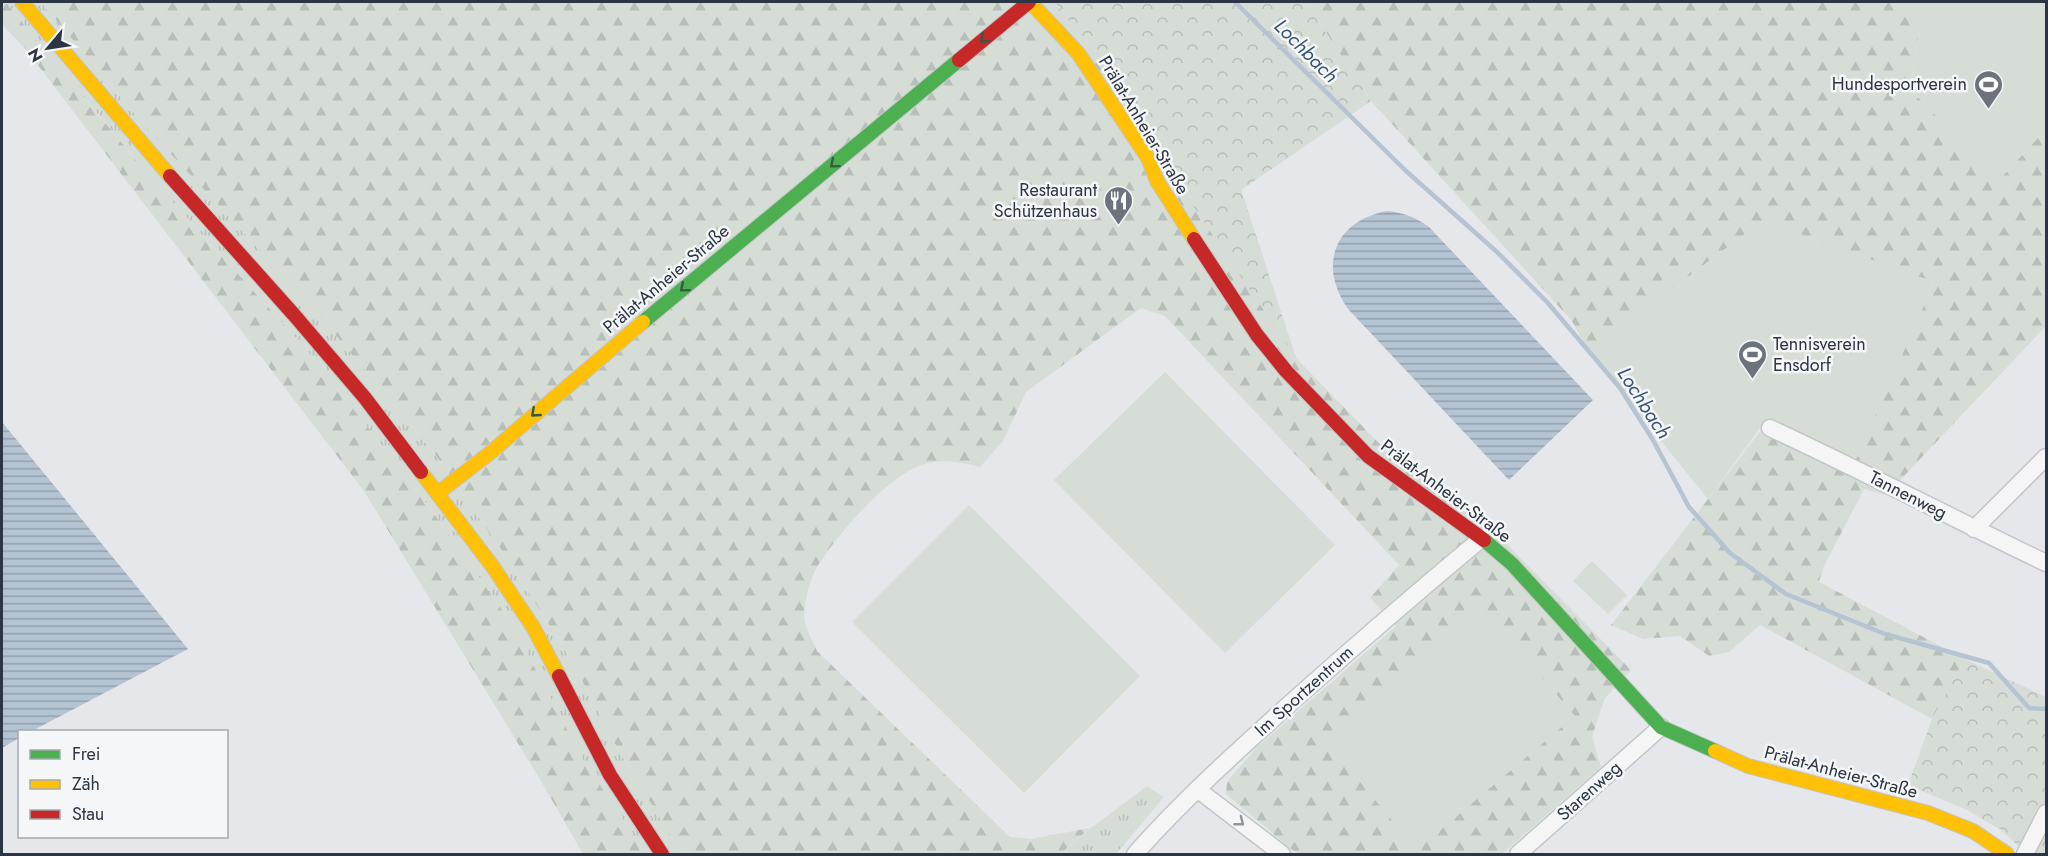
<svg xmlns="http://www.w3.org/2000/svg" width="2048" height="856" font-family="Jost,sans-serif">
<defs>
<pattern id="grass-tufts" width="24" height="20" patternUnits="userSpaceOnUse" patternTransform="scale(1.5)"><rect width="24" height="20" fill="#d6ddd6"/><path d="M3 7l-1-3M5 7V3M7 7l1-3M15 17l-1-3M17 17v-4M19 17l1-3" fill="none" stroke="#b8beb9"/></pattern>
<pattern id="forest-firs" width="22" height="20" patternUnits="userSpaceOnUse" patternTransform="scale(1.5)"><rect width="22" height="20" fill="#d6ddd6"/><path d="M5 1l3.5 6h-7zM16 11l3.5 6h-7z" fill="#b8beb9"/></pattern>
<pattern id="park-crowns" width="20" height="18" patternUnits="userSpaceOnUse" patternTransform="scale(1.5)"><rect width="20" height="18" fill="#d6ddd6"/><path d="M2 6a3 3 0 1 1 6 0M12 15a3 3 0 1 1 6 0" fill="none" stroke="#b8beb9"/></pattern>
<pattern id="water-rules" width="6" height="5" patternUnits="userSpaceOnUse" patternTransform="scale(1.5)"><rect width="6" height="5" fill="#b5c4d3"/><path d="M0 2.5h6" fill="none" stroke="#93a0ad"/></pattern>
</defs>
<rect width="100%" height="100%" fill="#e5e7ea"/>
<!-- grass -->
<path fill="url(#grass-tufts)" d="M5,2H41L146,127L310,304L437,457L505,555L572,661L619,751L682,854H646L582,758L510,621L414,486L306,349L155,183Z
M1147,786L1164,797L1116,854H1060L1091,828Z"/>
<!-- forest -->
<path fill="url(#forest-firs)" d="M2,2H5L155,183L306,349L414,486L510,621L582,758L646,854H583L541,781L364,491L27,51L2,24Z
M41,2H1055L1088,46L1241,190L1296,358L1403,468L1444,491L1486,523L1631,670L1605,698L1592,736L1601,767L1502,854H1297L1226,794L1227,782L1256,748L1396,626L1370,598L1399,565L1165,316L1141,308L1026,392L1003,441L980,467C958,462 944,458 921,465C888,476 835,537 817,567C809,581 805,601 804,616C804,627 813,641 817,651L1010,837L1031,839L1090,828L1060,854H682L619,751L572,661L505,555L437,457L310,304L146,127Z
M1306,2H1908L1919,31L1910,89L1999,180L2046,129V326L1886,495L1864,489L1823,568L1819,582L1965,659L1932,719L1760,625L1729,652L1709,656L1680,636L1643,639L1611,625L1762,429L1850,472L1934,282L1762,221L1589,352L1572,321L1371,101Z"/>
<!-- park -->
<path fill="url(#park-crowns)" d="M1055,2H1306L1371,101L1241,190L1296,358L1172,175L1088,46Z
M1965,659L2046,697V854H2027L2001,830L1967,810L1908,785L1932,719Z"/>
<!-- pitch -->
<path fill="#d6ddd6" d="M1908,2H2046V129L1999,180L1910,89L1919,31Z
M1762,221L1934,282L1857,458L1763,424L1708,499L1589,352Z
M1165,372L1335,545L1225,653L1054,480Z
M969,505L1140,676L1024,793L852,622Z
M1592,561L1627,595L1608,614L1573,581Z
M1480,605L1575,716L1417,850L1323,738Z"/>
<!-- water -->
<path fill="url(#water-rules)" d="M1388,211C1404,213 1415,217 1429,227L1593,400L1509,480L1349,310C1317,267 1334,220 1388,211Z
M2,422L188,649L32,731L20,732L19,738L2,748Z"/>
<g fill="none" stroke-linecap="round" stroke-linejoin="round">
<!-- stream -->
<path stroke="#b5c4d3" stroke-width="4.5" d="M1235,2L1406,171L1497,252L1547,302L1620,388L1653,440L1689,507L1730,553L1786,594L1885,634L1989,663L2029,708L2046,709"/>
<defs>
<path id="street" d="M1770,428C1863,471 1954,519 2046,563
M1974,529L2046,457
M1197,789L1282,854
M1135,854C1181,802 1233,755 1285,708C1350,650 1415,594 1482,538
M1518,854L1661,727
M2025,854L2046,813"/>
<path id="fast" d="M643,322L959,60
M1484,540L1512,564L1661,727L1715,751"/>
<path id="slow" d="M22,2L170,176
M1030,2L1078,53L1148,158L1157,181L1194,239
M421,472L493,567L533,627L559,676
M438,493L490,453L643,322
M1715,751L1748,766L1928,813L1973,831L2007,854"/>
<path id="jam" d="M959,60L1029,2
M170,176L295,316L365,398L421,472
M1194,239L1257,335L1286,371L1368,456L1484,540
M559,676L610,775L662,854"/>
</defs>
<!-- street casing -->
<use href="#street" stroke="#c3c5c8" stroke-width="19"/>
<!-- fast casing -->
<use href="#fast" stroke="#c3c5c8" stroke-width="16"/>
<!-- slow casing -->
<use href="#slow" stroke="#c3c5c8" stroke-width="16"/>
<!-- jam casing -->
<use href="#jam" stroke="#c3c5c8" stroke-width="16"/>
<!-- street -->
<use href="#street" stroke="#f5f5f6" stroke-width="16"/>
<!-- fast -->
<use href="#fast" stroke="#4caf50" stroke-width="14"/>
<!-- slow -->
<use href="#slow" stroke="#ffc107" stroke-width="14"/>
<!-- jam -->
<use href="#jam" stroke="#c62828" stroke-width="14"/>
</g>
<!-- one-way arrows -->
<defs><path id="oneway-chevron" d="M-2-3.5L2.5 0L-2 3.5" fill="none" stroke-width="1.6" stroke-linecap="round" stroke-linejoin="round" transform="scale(1.5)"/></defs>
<g stroke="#365a47">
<use href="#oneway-chevron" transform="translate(984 39) rotate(140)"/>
<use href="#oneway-chevron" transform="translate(834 164) rotate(140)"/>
<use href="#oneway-chevron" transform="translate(684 288) rotate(140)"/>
<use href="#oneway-chevron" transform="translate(535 413) rotate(139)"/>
</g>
<use stroke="#90959c" href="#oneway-chevron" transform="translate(1240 822) rotate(38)"/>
<!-- icons -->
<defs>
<symbol id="stadium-pin" viewBox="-11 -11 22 30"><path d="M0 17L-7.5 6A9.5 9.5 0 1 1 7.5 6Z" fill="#6d737d" stroke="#f4f6f8"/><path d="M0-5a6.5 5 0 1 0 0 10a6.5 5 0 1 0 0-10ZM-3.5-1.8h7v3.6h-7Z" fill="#fff"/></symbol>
<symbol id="restaurant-pin" viewBox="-11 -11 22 30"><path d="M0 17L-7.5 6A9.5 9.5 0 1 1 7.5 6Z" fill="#6d737d" stroke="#f4f6f8"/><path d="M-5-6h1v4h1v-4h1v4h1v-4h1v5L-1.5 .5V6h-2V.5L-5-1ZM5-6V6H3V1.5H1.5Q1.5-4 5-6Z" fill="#fff"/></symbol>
</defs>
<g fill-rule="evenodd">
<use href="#stadium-pin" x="1972" y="68" width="33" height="45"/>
<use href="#restaurant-pin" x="1102" y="184" width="33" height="45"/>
<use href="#stadium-pin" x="1736" y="338" width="33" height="45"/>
</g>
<g text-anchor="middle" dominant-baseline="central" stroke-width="5" stroke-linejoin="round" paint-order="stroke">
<!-- poi labels -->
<g font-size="18" fill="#2c3543" stroke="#f4f6f8" text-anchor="end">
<text x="1967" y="84">Hundesportverein</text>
<text x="1097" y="190">Restaurant<tspan x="1097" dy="21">Schützenhaus</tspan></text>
<text x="1773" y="344" text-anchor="start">Tennisverein<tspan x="1773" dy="21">Ensdorf</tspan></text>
</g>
<!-- street labels -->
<g font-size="18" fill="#2c3543" stroke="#f4f6f8">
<text transform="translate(1144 125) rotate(59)">Prälat-Anheier-Straße</text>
<text transform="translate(666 279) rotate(-40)">Prälat-Anheier-Straße</text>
<text transform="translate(1446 491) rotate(37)">Prälat-Anheier-Straße</text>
<text transform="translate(1908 495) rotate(27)">Tannenweg</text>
<text transform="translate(1304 691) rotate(-42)">Im Sportzentrum</text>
<text transform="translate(1841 772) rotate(15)">Prälat-Anheier-Straße</text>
<text transform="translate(1589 791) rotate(-42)">Starenweg</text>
</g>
<!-- water labels -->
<g font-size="20" font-style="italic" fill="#385575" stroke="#f4f6f8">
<text transform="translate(1306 51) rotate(45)">Lochbach</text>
<text transform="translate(1644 403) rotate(57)">Lochbach</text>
</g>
</g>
<!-- border -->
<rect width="2048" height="856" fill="none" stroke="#2c3543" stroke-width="6"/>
<!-- legend -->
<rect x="18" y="730" width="210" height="108" fill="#f4f6f8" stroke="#a4a9b0" stroke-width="1.5"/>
<rect x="30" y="750" width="30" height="9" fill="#4caf50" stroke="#a4a9b0" stroke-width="1.5"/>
<text x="72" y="760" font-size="18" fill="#2c3543">Frei</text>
<rect x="30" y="780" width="30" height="9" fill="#ffc107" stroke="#a4a9b0" stroke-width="1.5"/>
<text x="72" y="790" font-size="18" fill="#2c3543">Zäh</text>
<rect x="30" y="810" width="30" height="9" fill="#c62828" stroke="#a4a9b0" stroke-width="1.5"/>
<text x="72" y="820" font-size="18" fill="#2c3543">Stau</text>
<!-- north arrow -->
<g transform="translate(48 48) rotate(241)" stroke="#f4f6f8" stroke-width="4.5" paint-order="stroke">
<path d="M0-4.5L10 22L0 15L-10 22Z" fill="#2c3543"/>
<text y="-9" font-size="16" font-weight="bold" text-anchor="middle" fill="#2c3543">N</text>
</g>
</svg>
